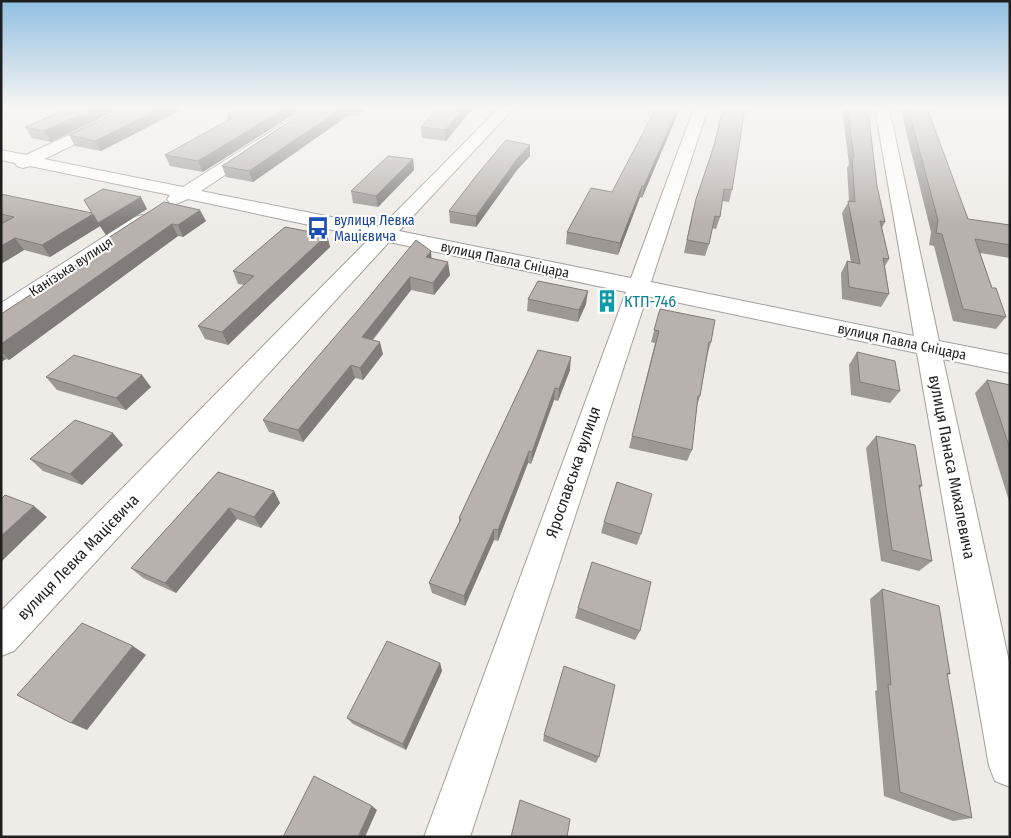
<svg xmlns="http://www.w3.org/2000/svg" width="1011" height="838" font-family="'Fira Sans Condensed',sans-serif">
<rect width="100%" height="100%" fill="#efece7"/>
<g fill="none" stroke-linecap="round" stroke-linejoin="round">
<defs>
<path id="street" d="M127,108H146L144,111L44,159L183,187L308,108H325L201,191L381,227L499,108H514L399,231L631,278L694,108H708L651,282L914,336L875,108H889L939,341L1010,355V373L943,359L1010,666V787L995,781L989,766L917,353L647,296L470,837H424L626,292L389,242L14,651L1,656V611L370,238L188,199L176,204L170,203L167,199L170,195L30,166L23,168L17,166L15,163L1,160V150L26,155Z
M142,215L149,217L151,221L149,225L9,318L1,320V303L135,217Z"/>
</defs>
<!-- street casing -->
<use href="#street" stroke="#a0a0a0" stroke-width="2"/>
<!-- street -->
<use href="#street" fill="#fff" fill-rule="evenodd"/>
</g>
<!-- wall -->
<path fill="#9e9895" d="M70,108L51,142L32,138L25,127Z
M128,108H183V109L101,151L75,146L69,135Z
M243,108L203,172L170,166L165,155L228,120L227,117Z
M310,108H368L357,116L349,115L253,182L226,177L222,166Z
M438,108H473L446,141L422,138L421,127Z
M680,108L642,198L640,197L618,255L566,244L567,232L612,192Z
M723,108L732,190L729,202L722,201L720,217L716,229L712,228L709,244L705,256L684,253L693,210L713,147Z
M842,108H867L877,186L885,222L882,228L889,259L885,266L889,294L881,307L842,299L841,273L847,261L851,262L842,213L849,201L847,168L849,164Z
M903,108H927L968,219L1010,225V258L980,253L992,288L1006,317L996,329L953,321L934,246L929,245L931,232L901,111Z
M530,145V156L517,170L476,227L450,223L449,211Z
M413,159L414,170L378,207L353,203L351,191Z
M1,194L92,213L84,200L147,209L106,235L100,226L50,257L24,250L1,264Z
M164,202L206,221L183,237L178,236L9,360L6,359L1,362V314L111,242Z
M327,235L330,247L228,345L205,339L198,326L244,285L238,284L233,271Z
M431,251V259L450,275L434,295L411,290L373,340L383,354L363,380L355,378L303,442L269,432L263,420Z
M528,299L586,304L578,322L527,311Z
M660,309L711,342L708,353L700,396L697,406L692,450L687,461L629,448L655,343L651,342Z
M538,350L570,370L558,401L554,400L531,464L528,463L498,541L494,540L465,606L432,593L429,583L459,522V518Z
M857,352L900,391L890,403L851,395L849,365Z
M46,377L151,387L126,410L57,390Z
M987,380L1010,385V504L975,393Z
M876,436L922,486L919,489L932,561L919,571L881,561L866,448Z
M123,445L82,485L43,471L30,459Z
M218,472L274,491L280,503L261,528L237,519L176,593L143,578L131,568Z
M604,522L641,534L637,545L601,533Z
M882,589L950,674L947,675L972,818L953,821L884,796L875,691L877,690L870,599Z
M578,608L640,631L635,640L575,618Z
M440,663L442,671L406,750L353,724L347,718Z
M544,735L599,757L596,763L543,741Z"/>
<!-- shaded-wall -->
<path fill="#817c79" d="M95,108H122L51,142L44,131Z
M161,108H183V109L101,151L95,141Z
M285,108H304L203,172L198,161Z
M342,108H348L349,115L253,182L249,171Z
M356,108H368L357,116Z
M464,108H473L446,141L445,130Z
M678,108H680L642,198L644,186Z
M530,145V156L517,170L476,227V216L517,159Z
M413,159L414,170L378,207L376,196Z
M642,186L640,197L618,255L620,243Z
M141,197L147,209L106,235L98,223Z
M200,210L206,221L183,237L178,225Z
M93,214L100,226L50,257L42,245Z
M172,224L178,236L9,360L1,352V344Z
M327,235L330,247L228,345L222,332Z
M15,238L24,250L1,264V246Z
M431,251L432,263L426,257Z
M448,262L450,275L434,295L433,283Z
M410,277L411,290L365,349L362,337Z
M588,291L586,304L578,322L579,310Z
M380,342L383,354L363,380L360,368Z
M1,354L6,359L1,362Z
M571,357L570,370L558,401L559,389Z
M351,365L355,378L303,442L298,430Z
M142,375L151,387L126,410L116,398Z
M555,388L554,400L531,464L532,452Z
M113,433L123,445L82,485L70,474Z
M529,451L528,463L498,541V530Z
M274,491L280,503L261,528L254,517Z
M34,506L47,517L1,562V536Z
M229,508L237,519L176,593L165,583Z
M494,529V540L465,606L464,596Z
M133,646L146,655L87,730L71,723Z
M440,663L442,671L406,750L403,744Z
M372,806L377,810L365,837H358Z"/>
<!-- building -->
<path fill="#b8b1ad" stroke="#817c79" d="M70,108H95L44,131L25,127Z
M128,108H161L95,141L69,135Z
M243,108H285L198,161L165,155L232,118L227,117Z
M310,108H342L249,171L222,166Z
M438,108H464L445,130L421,127Z
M656,108H678L644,186H642L620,243L567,232L591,188L612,192Z
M723,108H745L732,190L724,189L720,217L715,216L709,244L687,240L696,199L715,143Z
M847,108H867L869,119L877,186L885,222L880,221L889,259L883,258L889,294L849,287L847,261L860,264L848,201L855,202L852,157L854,158Z
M908,108H927L968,219L1010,225V245L975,239L992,288H996L1006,317L963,309L942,234L936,233L938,220Z
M506,140L530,145L517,159L476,216L449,211L476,176Z
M388,156L413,159L376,196L351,191Z
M103,189L141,197L98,223L93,214L42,245L15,238L1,246V224L14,217L1,214V194L92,213L84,200Z
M164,202L200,210L178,225L172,224L1,344V314L111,242L108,238Z
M285,227L327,235L222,332L198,326L254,276L233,271Z
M416,240L431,251L426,257L448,262L433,283L410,277L362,337L380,342L360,368L351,365L298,430L263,420L359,309Z
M538,281L588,291L579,310L528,299Z
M660,309L715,320L711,342H709L700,396H698L692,450L632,436L659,331L654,330Z
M538,350L571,357L559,389L555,388L532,452L529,451L498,530L494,529L464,596L429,583L461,519L459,518Z
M857,352L895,361L900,391L860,382Z
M74,355L142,375L116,398L46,377Z
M987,380L1010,385V449Z
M75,420L113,433L70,474L30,459Z
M876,436L915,445L922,486L919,485L932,561L892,550Z
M218,472L274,491L254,517L229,508L165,583L131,568Z
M617,482L652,494L641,534L604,522Z
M5,495L34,506L1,536V499Z
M592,562L651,582L640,631L578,608Z
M882,589L939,606L950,674L947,673L972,818L900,792L888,684L891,685Z
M82,623L133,646L71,723L17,695Z
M387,641L440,663L403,744L347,718Z
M564,666L615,685L599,757L544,735Z
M314,776L372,806L358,837H283Z
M520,800L570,819L567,837H511Z"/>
<!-- sky -->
<linearGradient id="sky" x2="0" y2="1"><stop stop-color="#90bfe1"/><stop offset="0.48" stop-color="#f8f6f4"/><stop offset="1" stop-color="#f8f6f4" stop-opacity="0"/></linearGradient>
<rect width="1011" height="225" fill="url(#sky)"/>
<!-- icons -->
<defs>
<symbol id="bus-bare" viewBox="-9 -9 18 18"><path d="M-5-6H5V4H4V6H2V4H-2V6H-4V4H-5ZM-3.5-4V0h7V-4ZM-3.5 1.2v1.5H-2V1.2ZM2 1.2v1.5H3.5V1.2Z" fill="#1a4fb4" stroke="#fff" stroke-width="2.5" paint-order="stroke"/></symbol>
<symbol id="building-bare" viewBox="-9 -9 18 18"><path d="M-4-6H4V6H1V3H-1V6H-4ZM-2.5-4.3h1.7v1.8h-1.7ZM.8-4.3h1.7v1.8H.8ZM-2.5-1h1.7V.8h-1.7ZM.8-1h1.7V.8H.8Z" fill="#0f9aa8" stroke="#fff" stroke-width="2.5" paint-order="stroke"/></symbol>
</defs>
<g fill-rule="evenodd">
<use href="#bus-bare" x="302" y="212" width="32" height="32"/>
<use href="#building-bare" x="591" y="285" width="32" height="32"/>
</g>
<g text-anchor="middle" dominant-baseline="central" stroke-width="4" stroke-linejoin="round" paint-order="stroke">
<!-- far-transit labels -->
<g font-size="14" fill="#164399" stroke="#fff" text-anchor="start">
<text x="334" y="220">вулиця Левка<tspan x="334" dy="16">Мацієвича</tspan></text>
</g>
<!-- far-street labels -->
<g font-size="14" fill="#1f1f1f" stroke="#fff">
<text transform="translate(505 260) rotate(12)">вулиця Павла Сніцара</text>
<text transform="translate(71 267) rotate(-33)">Канізька вулиця</text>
<text transform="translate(902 342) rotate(12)">вулиця Павла Сніцара</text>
</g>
<!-- culture labels -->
<g font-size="16" fill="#0d838f" stroke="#fff" text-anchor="start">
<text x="624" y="301">КТП-746</text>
</g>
<!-- street labels -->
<g font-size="16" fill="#1f1f1f" stroke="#fff">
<text transform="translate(952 467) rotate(79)">вулиця Панаса Михалевича</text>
<text transform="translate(573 472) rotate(-71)">Ярославська вулиця</text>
<text transform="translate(78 557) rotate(-46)">вулиця Левка Мацієвича</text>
</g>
</g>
<!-- border -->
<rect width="1011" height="838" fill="none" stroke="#1f1f1f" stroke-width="5"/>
</svg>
